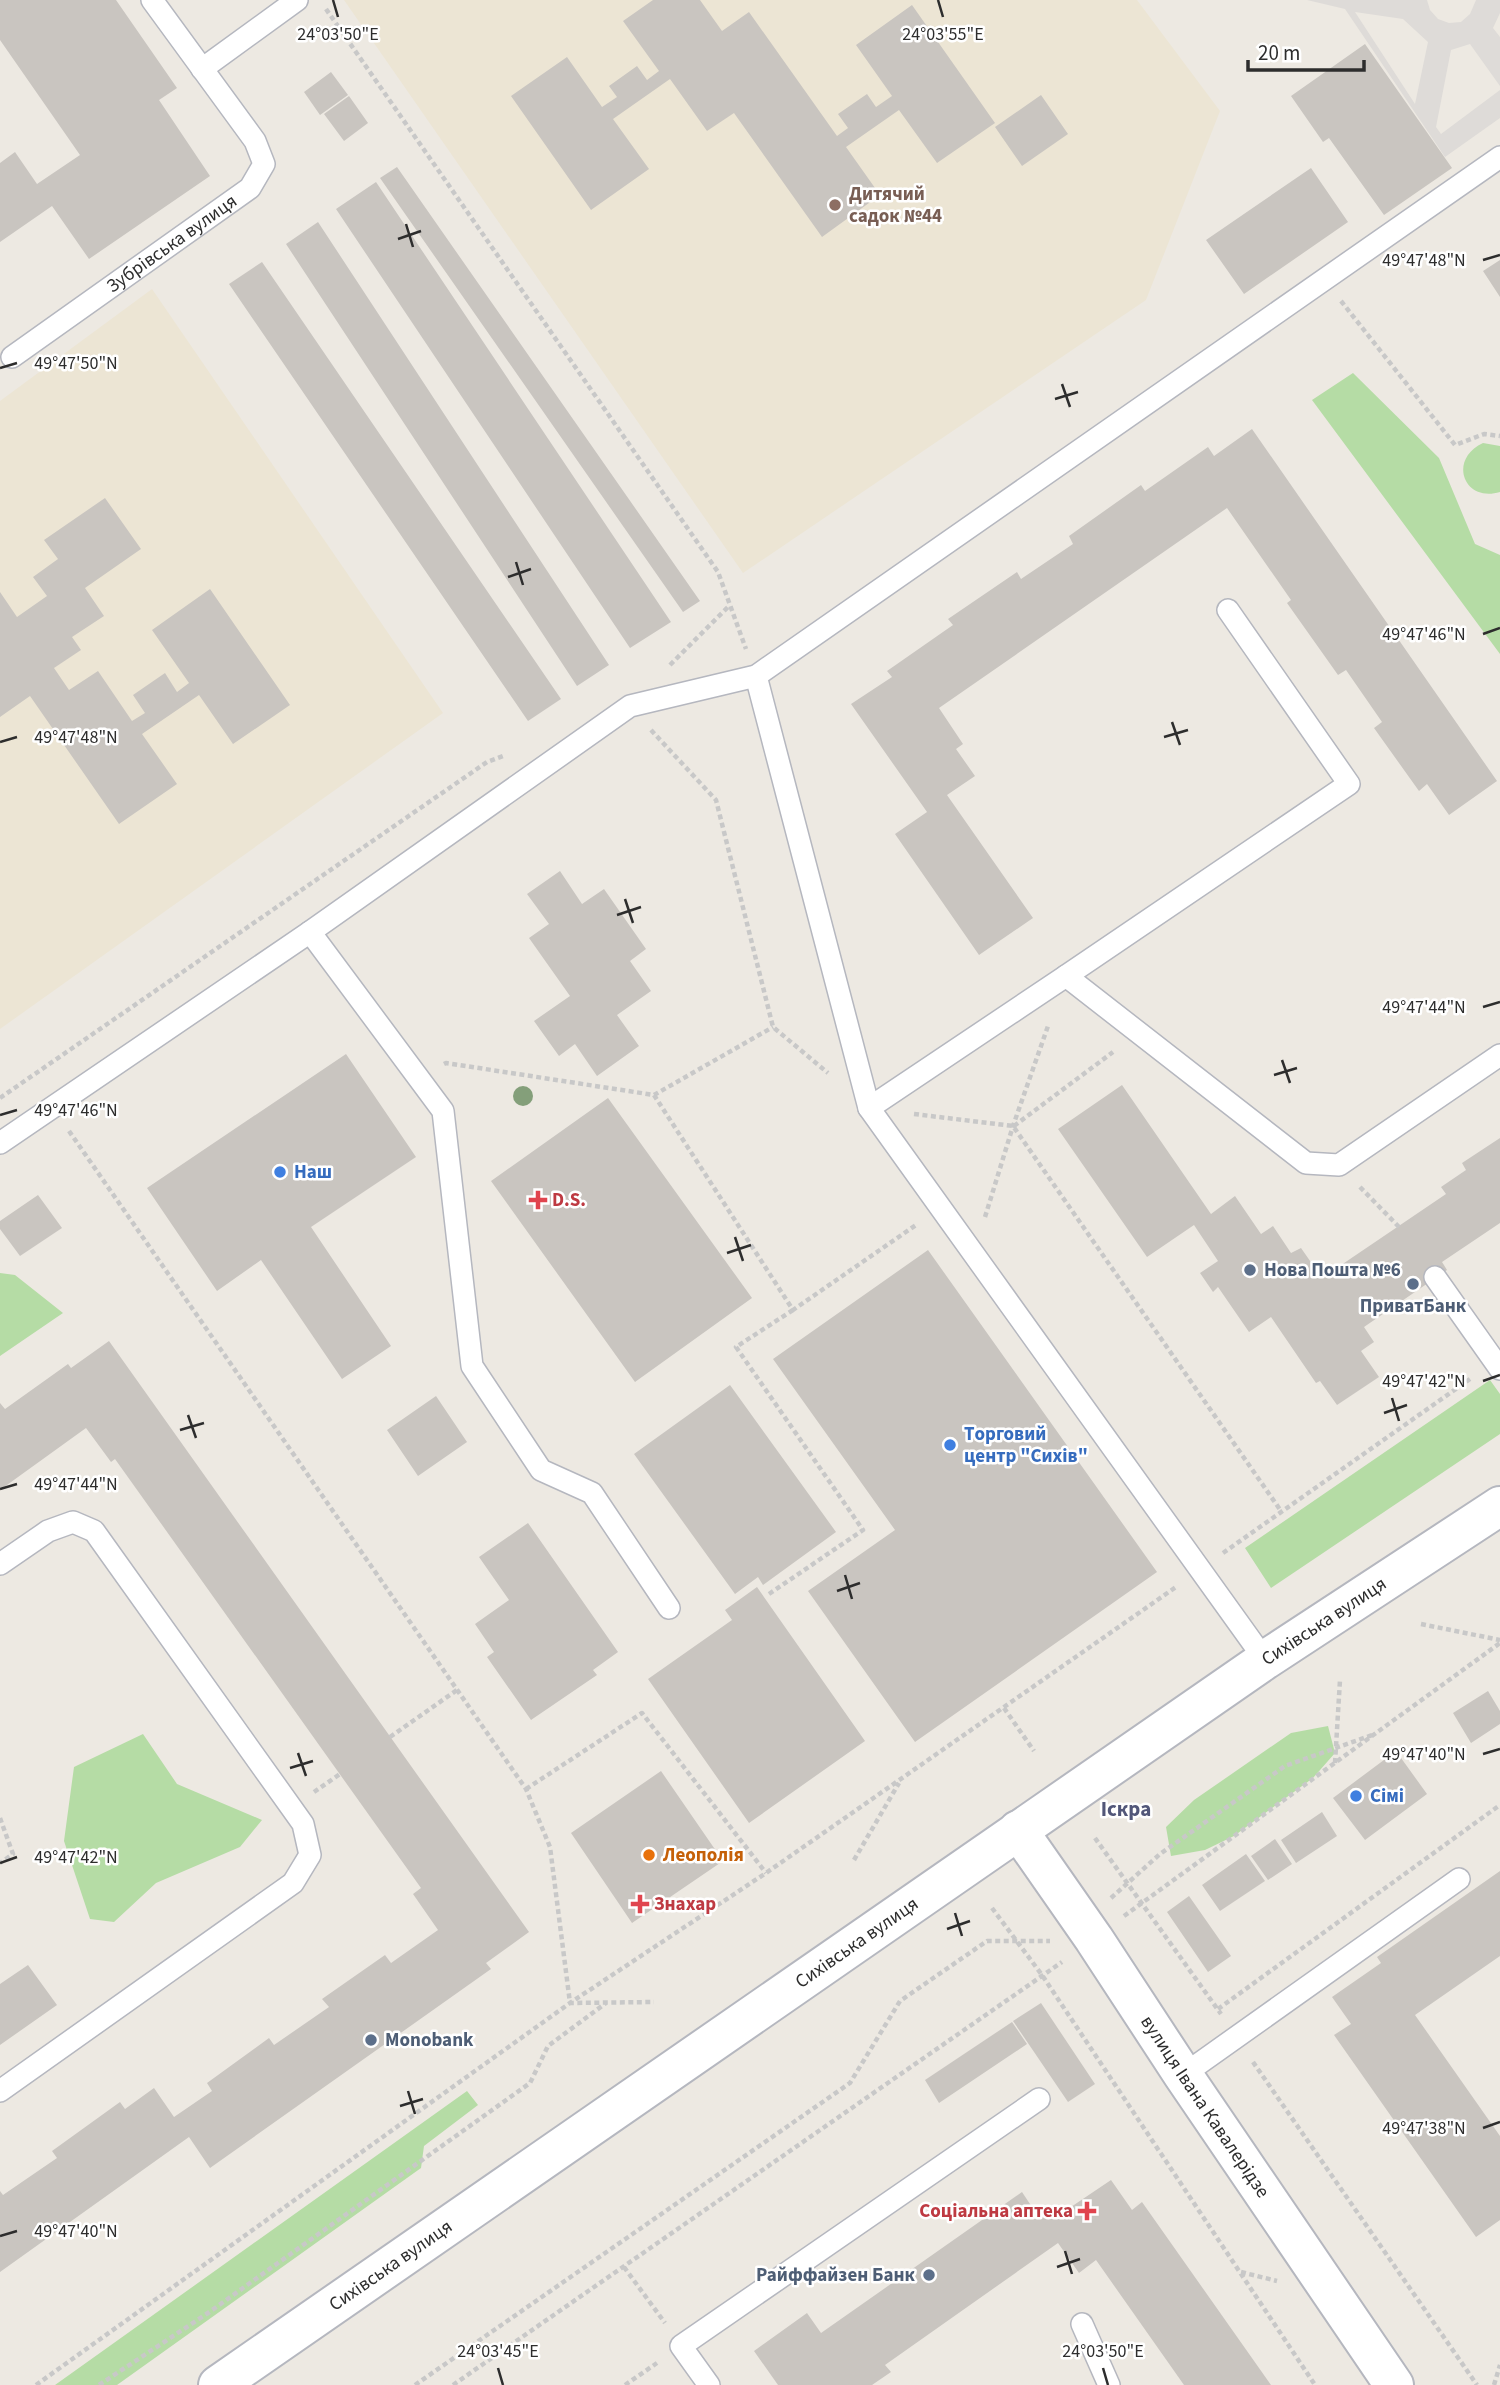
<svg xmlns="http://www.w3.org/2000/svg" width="1500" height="2385" font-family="'Source Sans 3',sans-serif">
<rect width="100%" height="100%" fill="#ede9e2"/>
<!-- education -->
<path fill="#ece5d4" d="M344,0H1137L1220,111L1146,300L743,573Z
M152,289L443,713L0,1029V401Z"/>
<!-- green -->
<path fill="#b5dca5" d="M1353,373L1439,458L1475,544L1500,555V654L1312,400Z
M1483,443L1500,446V492C1463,503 1448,459 1483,443Z
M0,1273L15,1275L63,1313L0,1356Z
M1490,1380L1500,1394V1434L1271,1588L1245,1548Z
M1328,1726L1335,1753L1313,1778L1234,1836L1205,1850L1171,1856L1166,1827L1194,1800L1291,1733Z
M143,1734L177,1784L262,1820L240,1847L156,1883L114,1922L90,1919L64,1841L74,1767Z
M467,2091L478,2105L424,2146L421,2168L117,2385H55Z"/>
<!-- plaza -->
<path fill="#dedbd8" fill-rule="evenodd" d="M1307,0H1427L1430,10L1438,19L1449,23L1461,22L1470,14L1476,0H1500V13L1493,28L1500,37V86L1470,44L1451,50L1436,127L1441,134L1500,90V118L1445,157L1345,9ZM1355,12L1403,19L1428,42L1415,104Z"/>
<!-- building -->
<path fill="#c9c5c0" d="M0,0H116L177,88L159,100L210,176L89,259L52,206L0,242V163L15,152L37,184L80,155L0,40Z
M653,0H700L722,31L749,12L837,136L848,128L838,114L867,94L876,107L892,96L856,45L912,5L995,123L937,163L899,110L846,147L880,195L822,237L734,113L707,131L670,79L613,119L649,169L591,210L511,96L567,57L602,107L617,97L609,86L637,66L647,80L659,71L623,21Z
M1365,44L1452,168L1384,215L1329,138L1323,142L1291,96Z
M331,72L348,95L320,115L304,92Z
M1041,95L1068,134L1022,166L995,127Z
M349,96L368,123L344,141L324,114Z
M397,167L700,601L683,612L380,178Z
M1311,168L1348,222L1244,294L1206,240Z
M376,182L671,622L630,648L336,209Z
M318,222L609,665L577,686L286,244Z
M1500,260V297L1483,271Z
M262,262L561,699L528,721L229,284Z
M1252,429L1497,781L1449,815L1427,784L1419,791L1374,728L1382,722L1346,670L1338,675L1287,603L1291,600L1227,508L939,708L963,744L956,749L975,776L947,795L1033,918L979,955L895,834L927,812L851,704L892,677L887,671L953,625L948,619L1017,572L1021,579L1073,544L1069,536L1141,485L1145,491L1208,447L1214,456Z
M105,498L141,549L85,588L104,616L72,637L81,650L54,668L69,690L98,671L132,721L145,713L133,695L165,673L177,692L189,683L152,630L210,589L290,705L233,744L199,695L142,734L177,784L119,824L30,696L0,717V592L17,617L47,596L33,577L58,559L44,540Z
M560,871L582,904L604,889L646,949L630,961L651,991L617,1015L639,1046L597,1076L575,1044L559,1056L534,1021L570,996L529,938L549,924L527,894Z
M346,1054L416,1157L311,1227L391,1346L342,1379L261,1260L217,1291L147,1188Z
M1122,1085L1211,1214L1235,1196L1261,1234L1273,1226L1291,1253L1301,1248L1322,1278L1446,1194L1441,1187L1466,1170L1462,1163L1500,1138V1223L1442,1262L1447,1270L1364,1327L1374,1342L1361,1351L1379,1377L1337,1405L1320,1381L1316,1383L1271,1317L1249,1332L1218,1287L1213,1292L1200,1273L1218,1261L1194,1225L1147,1257L1058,1129Z
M608,1098L752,1298L635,1382L491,1181Z
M38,1195L62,1228L20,1256L0,1229V1221Z
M928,1250L1157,1572L915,1742L808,1591L895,1530L773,1359Z
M109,1341L529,1932L486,1963L491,1969L210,2168L189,2137L0,2272V2191L3,2195L57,2158L52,2151L120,2102L125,2109L154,2088L174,2117L212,2091L207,2083L269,2038L274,2045L329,2007L322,1999L385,1955L391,1963L438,1930L413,1894L421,1888L115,1459L111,1462L86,1428L0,1490V1403L5,1409L68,1364L71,1368Z
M730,1385L836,1532L763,1585L758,1577L735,1594L634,1454Z
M436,1396L467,1442L418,1476L387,1430Z
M528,1523L618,1652L593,1670L597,1675L531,1720L487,1657L494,1652L475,1624L509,1600L479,1557Z
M757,1587L865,1741L749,1823L648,1679L732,1620L725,1610Z
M1488,1691L1500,1711V1724L1471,1743L1453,1713Z
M1396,1751L1427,1794L1365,1840L1333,1798Z
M661,1771L723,1861L632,1923L571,1833Z
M1322,1812L1337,1836L1296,1863L1281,1840Z
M1275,1839L1292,1864L1268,1880L1251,1856Z
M1246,1854L1265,1881L1220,1911L1202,1885Z
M1500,1871V1956L1415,2015L1500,2136V2220L1476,2237L1334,2035L1351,2024L1332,1997L1381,1963L1377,1957Z
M1189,1896L1231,1956L1208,1972L1167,1912Z
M28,1965L57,2005L0,2045V1984Z
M1041,2003L1095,2084L1068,2102L1013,2021Z
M1012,2022L1027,2044L939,2103L925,2080Z
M1111,2180L1132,2210L1142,2202L1271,2385H1184L1096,2260L1079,2273L1058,2243L885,2365L891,2372L872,2385H778L754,2351L807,2313L821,2333L1022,2192L1040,2219L1060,2205L1065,2211Z"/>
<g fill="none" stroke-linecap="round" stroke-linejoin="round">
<defs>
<g id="service">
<path d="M202,69L297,0"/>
<path id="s1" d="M12,357L250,188L264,164L255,141L152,0"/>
<path d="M756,676L869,1108L1265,1660"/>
<path d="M310,932L443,1111L472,1366L541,1470L592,1493L669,1608"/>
<path d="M1066,976L1349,784L1228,610"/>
<path d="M869,1108L1066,976L1306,1163L1339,1165L1500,1055"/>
<path d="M0,1143L310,932L630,706L756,676L1500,157"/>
<path d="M1435,1277L1500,1369"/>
<path d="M0,1564L48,1531L73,1522L94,1531L303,1824L310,1855L293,1883L0,2091"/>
<path d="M1183,2075L1459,1879"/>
<path d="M1082,2324L1109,2385"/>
<path d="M709,2385L681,2346L1039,2099"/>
</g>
<g id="tertiary">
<path id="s2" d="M1018,1830L1094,1939L1183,2075L1394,2385"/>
</g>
<g id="secondary">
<path id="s3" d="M218,2385L1265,1660L1500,1506"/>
</g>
</defs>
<!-- service casing -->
<use href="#service" stroke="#b5b7bf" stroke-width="24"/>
<!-- tertiary casing -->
<use href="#tertiary" stroke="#b5b7bf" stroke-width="42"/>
<!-- secondary casing -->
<use href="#secondary" stroke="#b5b7bf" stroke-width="42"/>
<!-- path -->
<path stroke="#c8c8c8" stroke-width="4.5" stroke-dasharray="5 3.5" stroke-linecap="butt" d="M326,9L718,572L746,649
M1341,301L1455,445L1484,434L1500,436
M670,665L730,605
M651,730L716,800L773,1027L828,1073
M444,1064L446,1063L654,1095L773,1027
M654,1095L793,1310L916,1225
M0,1098L487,762L503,756
M914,1114L1013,1126L1281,1511
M1014,1126L1113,1052
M69,1131L526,1789L550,1847L570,2003L654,2002
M1360,1187L1399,1227
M985,1217L1013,1126L1048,1026
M1223,1553L1470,1379
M769,1594L863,1530L736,1347L793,1310
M1421,1624L1500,1640
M1004,1708L1034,1751
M390,1737L457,1690
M1335,1763L1340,1680
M526,1789L642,1713L766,1873
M314,1792L340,1774
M0,1818L13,1854L0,1863
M1095,1838L1221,2014
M854,1860L899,1783
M1111,1898L1160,1854L1285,1766L1375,1734
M992,1908L1042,1975L1315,2385
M1124,1916L1500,1643
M1218,2009L1500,1805
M1253,2062L1477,2385
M624,2267L665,2323
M1241,2272L1277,2281
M36,2385L570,2003L766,1873L1176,1587
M99,2385L208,2313L530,2083L548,2046L606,2003
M415,2385L850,2083L900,2001L987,1941H1050
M453,2385L1062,1962
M625,2385L657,2363
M1494,2385L1500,2365"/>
<!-- service -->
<use href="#service" stroke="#fff" stroke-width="21"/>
<!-- tertiary -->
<use href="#tertiary" stroke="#fff" stroke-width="38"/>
<!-- secondary -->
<use href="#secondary" stroke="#fff" stroke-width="38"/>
</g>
<!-- trees -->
<circle fill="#849f7a" cx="523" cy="1096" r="10"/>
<!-- ticks -->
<path fill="none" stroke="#2d2d2d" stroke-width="2.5" d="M333,0L338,17M938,0L943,17M406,224L413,247M398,239L421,231M1483,260L1500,255M0,368L17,363M1062,384L1070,407M1055,399L1078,392M516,562L523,585M508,577L531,569M1483,634L1500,628M1172,722L1180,745M1164,737L1188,730M0,742L17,737M625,899L633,923M617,915L641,907M1483,1007L1500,1002M1282,1060L1290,1083M1274,1075L1297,1068M0,1115L17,1110M735,1237L743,1261M727,1253L751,1245M1483,1381L1500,1375M1392,1398L1399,1421M1384,1413L1407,1405M188,1415L196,1438M180,1430L204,1423M0,1489L17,1484M845,1575L852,1599M837,1591L860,1583M298,1753L306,1776M1483,1754L1500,1749M290,1768L313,1761M0,1863L17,1857M955,1913L962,1936M947,1929L970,1921M408,2091L415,2114M400,2106L423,2099M1483,2128L1500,2122M0,2236L17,2231M1065,2251L1072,2274M1057,2267L1080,2259M498,2368L503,2385M1103,2368L1108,2385"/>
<!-- markers -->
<circle fill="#8d6e63" stroke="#fff" stroke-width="2.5" cx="835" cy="205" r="7"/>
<g fill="#3f7fe0" stroke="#fff" stroke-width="2.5">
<circle cx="280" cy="1172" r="7"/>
<circle cx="950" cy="1445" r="7"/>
<circle cx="1356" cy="1796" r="7"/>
</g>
<g fill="#e0444e" stroke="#fff" stroke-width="2.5">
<path d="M534.5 1189.5h7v7h7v7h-7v7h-7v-7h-7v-7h7z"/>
<path d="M636.5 1893.5h7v7h7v7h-7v7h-7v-7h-7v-7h7z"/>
<path d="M1083.5 2200.5h7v7h7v7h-7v7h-7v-7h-7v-7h7z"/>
</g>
<g fill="#5c6f8a" stroke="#fff" stroke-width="2.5">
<circle cx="1250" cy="1270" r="7"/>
<circle cx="1413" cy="1284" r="7"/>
<circle cx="371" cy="2040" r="7"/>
<circle cx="929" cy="2275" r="7"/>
</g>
<circle fill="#e8710a" stroke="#fff" stroke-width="2.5" cx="649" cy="1855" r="7"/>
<g text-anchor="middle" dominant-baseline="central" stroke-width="5" stroke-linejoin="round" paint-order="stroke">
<!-- education labels -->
<g font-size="19" font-weight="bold" fill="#785e54" stroke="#fff" text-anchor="start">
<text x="849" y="194">Дитячий<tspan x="849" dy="22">садок №44</tspan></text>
</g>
<!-- street labels -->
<g font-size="19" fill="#2d2d2d" stroke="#fff">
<text stroke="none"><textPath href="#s1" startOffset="196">Зубрівська вулиця</textPath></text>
<text stroke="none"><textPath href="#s3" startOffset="1344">Сихівська вулиця</textPath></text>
<text stroke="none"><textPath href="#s3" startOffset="777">Сихівська вулиця</textPath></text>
<text stroke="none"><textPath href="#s2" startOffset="334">вулиця Івана Кавалерідзе</textPath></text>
<text stroke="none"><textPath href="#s3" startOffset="210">Сихівська вулиця</textPath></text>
</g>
<!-- shop labels -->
<g font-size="19" font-weight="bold" fill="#366cbe" stroke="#fff" text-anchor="start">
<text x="294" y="1172">Наш</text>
<text x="964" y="1434">Tорговий<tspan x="964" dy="22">центр "Сихів"</tspan></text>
<text x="1370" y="1796">Сімі</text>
</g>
<!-- health labels -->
<g font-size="19" font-weight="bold" fill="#be3a42" stroke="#fff" text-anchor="start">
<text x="552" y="1200">D.S.</text>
<text x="654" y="1904">Знахар</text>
<text x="1073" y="2211" text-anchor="end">Соціальна аптека</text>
</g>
<!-- service labels -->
<g font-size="19" font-weight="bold" fill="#4e5e75" stroke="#fff" text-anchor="start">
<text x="1264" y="1270">Нова Пошта №6</text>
<text x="1413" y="1306" text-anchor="middle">ПриватБанк</text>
<text x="385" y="2040">Monobank</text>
<text x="915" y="2275" text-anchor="end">Райффайзен Банк</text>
</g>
<!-- food labels -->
<g font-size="19" font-weight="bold" fill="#c56008" stroke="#fff" text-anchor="start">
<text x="663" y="1855">Леополія</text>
</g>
<!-- neighbourhood labels -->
<g font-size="21" font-weight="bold" fill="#525779" stroke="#fff">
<text x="1126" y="1809">Іскра</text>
</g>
</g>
<g font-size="18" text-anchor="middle" fill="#2d2d2d" stroke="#fff" stroke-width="5" stroke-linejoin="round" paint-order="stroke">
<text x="338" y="40">24°03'50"E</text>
<text x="943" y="40">24°03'55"E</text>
<text x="1424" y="266">49°47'48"N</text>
<text x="76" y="369">49°47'50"N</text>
<text x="1424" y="640">49°47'46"N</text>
<text x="76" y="743">49°47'48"N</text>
<text x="1424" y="1013">49°47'44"N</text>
<text x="76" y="1116">49°47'46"N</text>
<text x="1424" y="1387">49°47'42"N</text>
<text x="76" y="1490">49°47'44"N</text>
<text x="1424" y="1760">49°47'40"N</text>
<text x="76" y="1863">49°47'42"N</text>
<text x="1424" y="2134">49°47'38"N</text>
<text x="76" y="2237">49°47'40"N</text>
<text x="498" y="2357">24°03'45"E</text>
<text x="1103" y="2357">24°03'50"E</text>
</g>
<!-- scale -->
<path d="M1248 60v10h116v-10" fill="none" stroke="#2d2d2d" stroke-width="3.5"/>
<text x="1258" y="60" font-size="21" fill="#2d2d2d" stroke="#ffffff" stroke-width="5" paint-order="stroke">20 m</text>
</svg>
